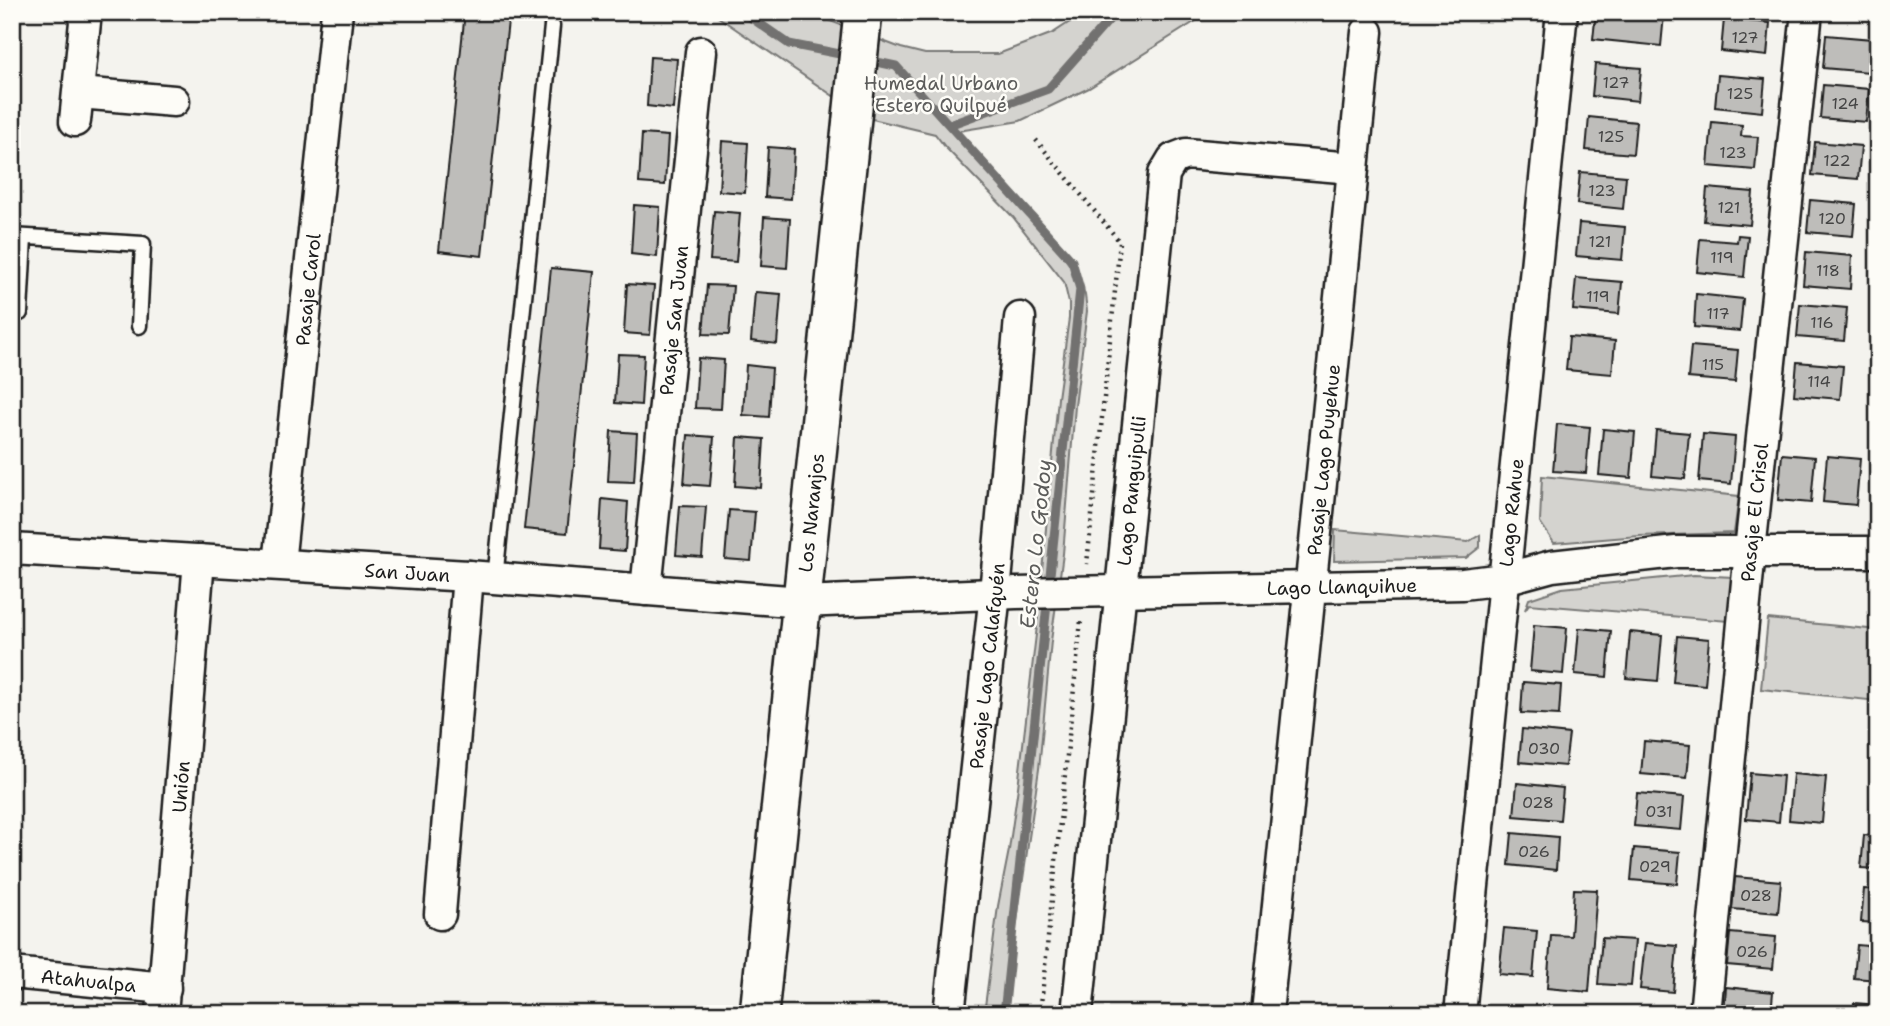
<svg xmlns="http://www.w3.org/2000/svg" width="1890" height="1026" font-family="'Shantell Sans',sans-serif">
<rect width="100%" height="100%" fill="#f4f3ee"/>
<filter id="ink" filterUnits="userSpaceOnUse"><feTurbulence type="fractalNoise" baseFrequency=".0143" numOctaves="2"/><feDisplacementMap in="SourceGraphic" scale="14" xChannelSelector="R" yChannelSelector="G"/><feConvolveMatrix kernelMatrix="1 2 1 2 8 2 1 2 1" color-interpolation-filters="sRGB"/></filter>
<g filter="url(#ink)">
<!-- green -->
<path fill="#d4d3cf" stroke="#787876" stroke-width="2" d="M711,12H807L901,48L925,54H998L1053,33L1085,12H1210L1089,88L1020,121L958,131L964,142L976,156L1045,231L1079,278L1085,295L1087,311L1075,406L1063,554L1051,641L1039,769L1013,948L1006,1014H984L998,906L1009,850L1018,787L1037,626L1058,398L1069,318V303L1064,282L1013,217L946,148L935,134L864,117Z
M1542,476L1739,496L1734,533L1639,536L1554,543L1540,522Z
M1335,530L1468,542L1480,535V547L1466,558L1334,561Z
M1694,575L1733,577L1728,621L1529,604L1525,610L1529,599L1562,588Z
M1768,619L1878,630V701L1761,689Z"/>
<g fill="none" stroke-linecap="round" stroke-linejoin="round">
<!-- stream -->
<path stroke="#72716f" stroke-width="9" d="M743,12L789,44L850,56
M867,60L896,66L949,125L1048,89L1116,12
M949,125L1072,261L1080,289L1004,1014"/>
</g>
<!-- building -->
<path fill="#bebdba" stroke="#1c1c1c" stroke-width="2" d="M465,12H509L482,256L439,251Z
M1596,12H1636L1664,15L1661,46L1593,39Z
M1724,19L1770,23L1767,56L1721,51Z
M1826,35L1872,39L1869,72L1823,68Z
M650,57L677,59L673,109L647,106Z
M1595,64L1641,68L1638,101L1592,96Z
M1718,75L1765,79L1762,112L1715,107Z
M1823,85L1869,89L1866,122L1820,118Z
M1589,117L1636,122L1633,154L1586,150Z
M1712,122L1742,125L1741,136L1758,137L1755,170L1708,166Z
M642,134L668,136L665,185L639,183Z
M722,141L748,143L745,193L719,191Z
M1815,142L1861,146L1858,179L1812,175Z
M768,147L794,149L791,199L765,197Z
M1580,172L1626,176L1623,209L1577,204Z
M1707,188L1753,192L1750,225L1704,221Z
M1810,200L1856,204L1853,236L1807,232Z
M634,205L660,207L657,257L631,254Z
M714,211L740,213L736,262L710,260Z
M764,217L790,219L787,268L761,266Z
M1579,223L1625,227L1622,260L1576,256Z
M1738,235L1748,236L1744,277L1697,272L1700,239L1737,242Z
M1806,252L1852,256L1850,289L1803,285Z
M551,268L594,272L567,533L524,529Z
M1576,278L1622,282L1619,314L1573,310Z
M627,284L654,286L650,335L624,333Z
M707,285L733,286L729,335L703,334Z
M755,292L781,294L777,344L751,341Z
M1696,294L1743,299L1740,331L1694,327Z
M1800,304L1847,308L1844,341L1797,337Z
M1569,337L1615,341L1612,374L1566,370Z
M1691,346L1738,350L1735,382L1688,378Z
M618,354L644,355L641,405L615,403Z
M698,358L724,360L721,409L695,408Z
M1797,362L1843,366L1840,399L1794,395Z
M746,365L772,368L769,417L743,415Z
M1557,424L1590,427L1586,473L1553,471Z
M1603,429L1635,432L1631,478L1599,475Z
M1656,430L1689,433L1685,479L1652,476Z
M611,431L637,433L634,482L608,481Z
M1703,434L1735,437L1731,484L1699,481Z
M688,435L714,437L710,486L684,484Z
M738,437L764,439L761,488L735,486Z
M1782,454L1815,457L1811,503L1778,500Z
M1827,456L1860,459L1856,505L1823,502Z
M602,499L628,502L625,551L599,549Z
M680,506L706,507L702,557L676,555Z
M729,510L755,512L751,561L725,559Z
M1534,625L1567,628L1563,674L1530,671Z
M1579,628L1611,631L1607,677L1575,674Z
M1630,632L1662,635L1658,681L1626,678Z
M1677,636L1709,639L1705,685L1673,682Z
M1523,682L1561,685L1559,715L1521,713Z
M1522,729L1569,734L1565,766L1519,762Z
M1644,741L1690,745L1687,778L1641,774Z
M1750,773L1783,776L1779,822L1746,819Z
M1793,774L1826,777L1822,823L1789,820Z
M1517,783L1563,788L1560,820L1514,816Z
M1873,785L1878,786V818H1870Z
M1637,793L1684,797L1681,830L1634,826Z
M1512,833L1558,837L1556,870L1509,865Z
M1864,835L1878,837V869L1861,868Z
M1634,848L1680,852L1677,884L1631,880Z
M1735,877L1781,881L1778,913L1732,909Z
M1574,889L1597,890L1589,992L1547,988L1551,935L1571,936Z
M1864,889L1878,890V923L1861,922Z
M1504,928L1537,931L1533,977L1499,974Z
M1730,933L1776,937L1773,969L1727,965Z
M1602,938L1635,940L1631,986L1598,984Z
M1645,943L1677,946L1673,992L1640,989Z
M1857,945L1878,947V980L1854,978Z
M1726,987L1773,992L1771,1014H1724Z
M1854,1003L1878,1005V1014H1853Z"/>
<g fill="none" stroke-linecap="round" stroke-linejoin="round">
<defs>
<path id="service" d="M12,236L143,244L139,326
M20,313L24,238
M495,579L552,26"/>
<g id="minor">
<path d="M79,93L174,101"/>
<path d="M75,121L86,12"/>
<path id="s1" d="M12,549L468,576L802,602L1016,593L1463,584L1504,579L1552,566L1676,552H1878"/>
<path id="s2" d="M279,564L337,12"/>
<path id="s3" d="M646,590L701,52"/>
<path d="M440,914L468,576"/>
<path id="s4" d="M12,973L165,988"/>
<path id="s5" d="M1078,1004L1164,174L1173,159L1186,154L1353,168"/>
<path id="s6" d="M1267,1013L1367,32"/>
<path id="s7" d="M162,1014L199,560"/>
<path id="s8" d="M949,1014L995,593L1020,318"/>
<path id="s9" d="M1460,1014L1562,12"/>
<path id="s10" d="M1705,1014L1750,551L1807,12"/>
</g>
<g id="tertiary">
<path id="s11" d="M759,1014L863,12"/>
</g>
</defs>
<!-- service casing -->
<use href="#service" stroke="#1c1c1c" stroke-width="19"/>
<!-- minor casing -->
<use href="#minor" stroke="#1c1c1c" stroke-width="35"/>
<!-- tertiary casing -->
<use href="#tertiary" stroke="#1c1c1c" stroke-width="42"/>
<!-- path -->
<path stroke="#1c1c1c" stroke-width="4.5" stroke-dasharray="2 5" stroke-linecap="butt" d="M1036,140L1120,242L1087,564
M1040,1014L1081,621"/>
<!-- service -->
<use href="#service" stroke="#fdfcf7" stroke-width="14"/>
<!-- minor -->
<use href="#minor" stroke="#fdfcf7" stroke-width="30"/>
<!-- tertiary -->
<use href="#tertiary" stroke="#fdfcf7" stroke-width="37"/>
</g>
</g>
<g text-anchor="middle" dominant-baseline="central" stroke-width="5" stroke-linejoin="round" paint-order="stroke">
<!-- number labels -->
<g font-size="16" fill="#444">
<text x="1745" y="37">127</text>
<text x="1616" y="82">127</text>
<text x="1740" y="93">125</text>
<text x="1845" y="103">124</text>
<text x="1611" y="136">125</text>
<text x="1733" y="152">123</text>
<text x="1837" y="160">122</text>
<text x="1602" y="190">123</text>
<text x="1729" y="207">121</text>
<text x="1832" y="218">120</text>
<text x="1600" y="241">121</text>
<text x="1722" y="257">119</text>
<text x="1828" y="270">118</text>
<text x="1598" y="296">119</text>
<text x="1718" y="313">117</text>
<text x="1822" y="322">116</text>
<text x="1713" y="364">115</text>
<text x="1819" y="381">114</text>
<text x="1544" y="748">030</text>
<text x="1538" y="802">028</text>
<text x="1659" y="811">031</text>
<text x="1534" y="851">026</text>
<text x="1655" y="866">029</text>
<text x="1756" y="895">028</text>
<text x="1752" y="951">026</text>
</g>
<!-- park labels -->
<g font-size="19" fill="#5c5c5b" stroke="#fdfcf7">
<text x="941" y="83">Humedal Urbano<tspan x="941" dy="22">Estero Quilpué</tspan></text>
</g>
<!-- street labels -->
<g font-size="19" fill="#1c1c1c" stroke="#fdfcf7">
<text stroke="none"><textPath href="#s2" startOffset="276">Pasaje Carol</textPath></text>
<text stroke="none"><textPath href="#s3" startOffset="271">Pasaje San Juan</textPath></text>
<text stroke="none"><textPath href="#s6" startOffset="556">Pasaje Lago Puyehue</textPath></text>
<text stroke="none"><textPath href="#s5" startOffset="516">Lago Panguipulli</textPath></text>
<text stroke="none"><textPath href="#s11" startOffset="504">Los Naranjos</textPath></text>
<text stroke="none"><textPath href="#s9" startOffset="504">Lago Rahue</textPath></text>
<text stroke="none"><textPath href="#s10" startOffset="504">Pasaje El Crisol</textPath></text>
<text stroke="none"><textPath href="#s1" startOffset="396">San Juan</textPath></text>
<text stroke="none"><textPath href="#s1" startOffset="1332">Lago Llanquihue</textPath></text>
<text stroke="none"><textPath href="#s8" startOffset="350">Pasaje Lago Calafquén</textPath></text>
<text stroke="none"><textPath href="#s7" startOffset="228">Unión</textPath></text>
<text stroke="none"><textPath href="#s4" startOffset="77">Atahualpa</textPath></text>
</g>
<!-- water labels -->
<g font-size="21" font-style="italic" fill="#5c5c5a" stroke="#fdfcf7">
<text transform="translate(1036 544) rotate(-84)">Estero Lo Godoy</text>
</g>
</g>
<!-- margin -->
<rect width="1890" height="1026" fill="none" stroke="#fdfcf7" stroke-width="42"/>
<rect x="21" y="21" width="1848" height="984" fill="none" stroke="#1c1c1c" stroke-width="2.5" filter="url(#ink)"/>
</svg>
